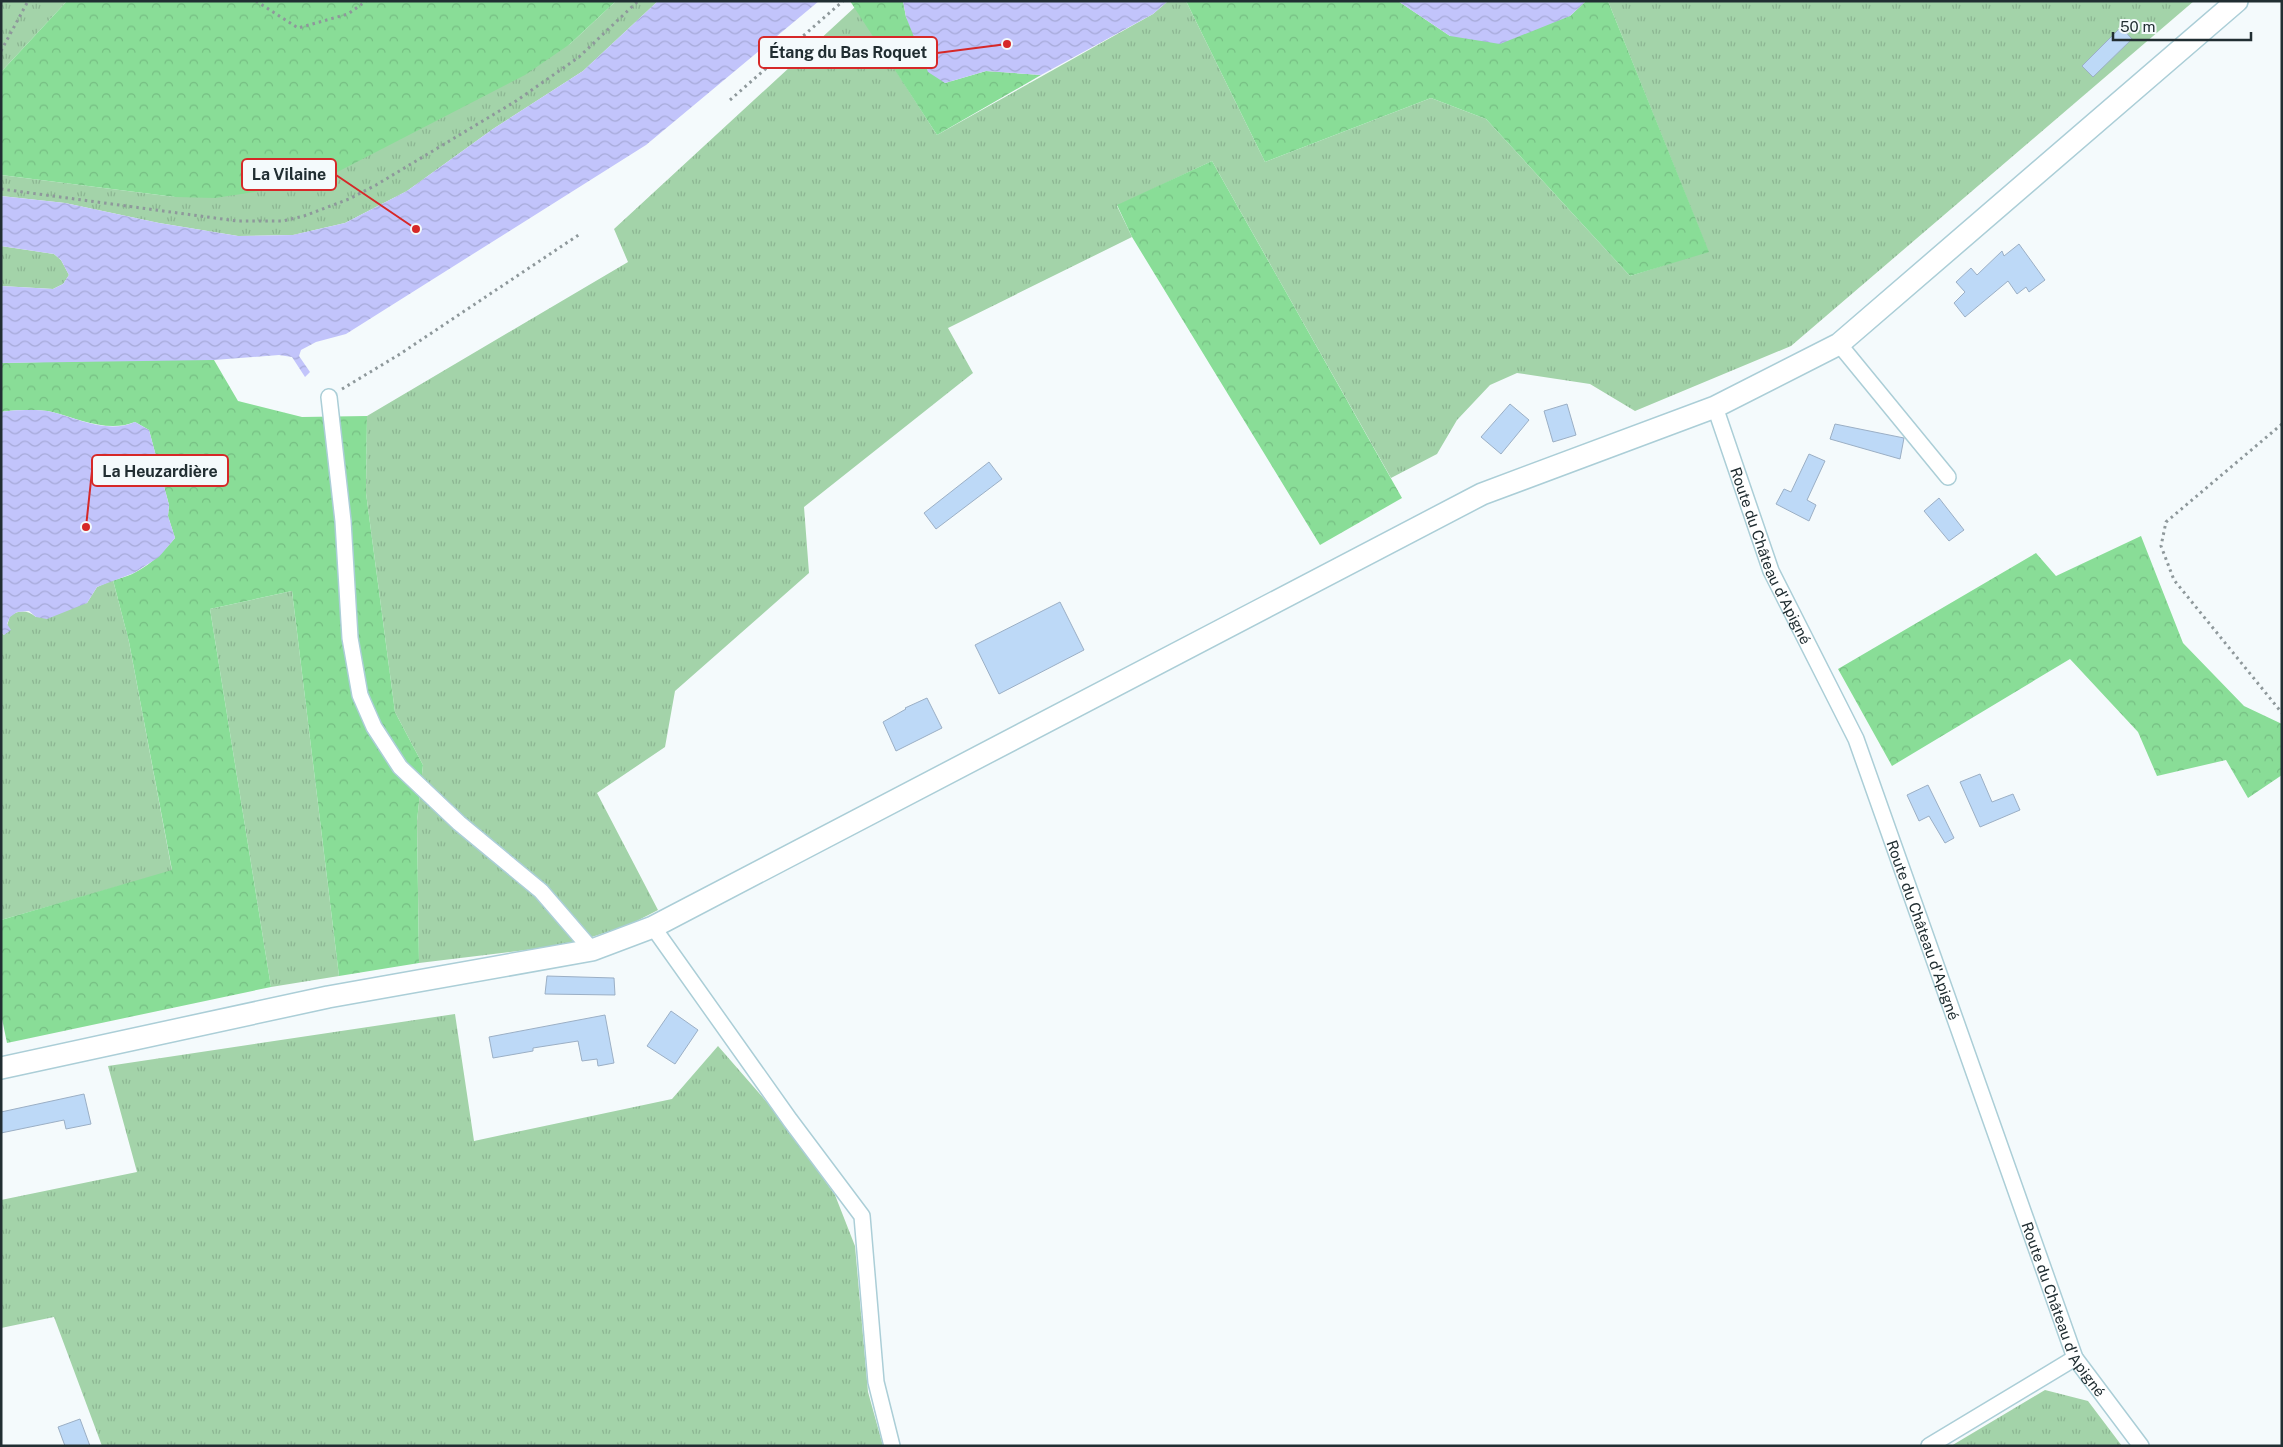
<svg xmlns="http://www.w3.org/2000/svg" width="2283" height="1447" font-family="'Public Sans',sans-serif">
<defs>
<pattern id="grass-tufts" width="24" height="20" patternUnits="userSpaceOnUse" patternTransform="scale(1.25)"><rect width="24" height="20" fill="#a3d3a9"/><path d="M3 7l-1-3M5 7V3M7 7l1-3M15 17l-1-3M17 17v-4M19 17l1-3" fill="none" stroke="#8cb592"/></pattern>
<pattern id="forest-crowns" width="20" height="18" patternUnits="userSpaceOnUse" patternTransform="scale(1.25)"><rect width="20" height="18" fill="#89dd97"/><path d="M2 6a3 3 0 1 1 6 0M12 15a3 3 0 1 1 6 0" fill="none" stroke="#76be83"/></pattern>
<pattern id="water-waves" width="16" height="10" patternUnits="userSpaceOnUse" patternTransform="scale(1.25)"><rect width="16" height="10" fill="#c2c4fb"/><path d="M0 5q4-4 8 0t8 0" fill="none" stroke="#a6a9d8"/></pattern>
</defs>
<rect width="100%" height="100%" fill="#f4fafc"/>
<!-- grass -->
<path fill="url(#grass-tufts)" d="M1,1H67L1,72Z
M616,1H658L583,71L493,129L407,191L345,223L293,235L238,236L159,223L65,203L1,196V175L175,197L570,44Z
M1168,1H1186L1265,162L1431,98L1486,119L1630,276L1708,251L1608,1H2194L1791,346L1635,411L1590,384L1517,373L1490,385L1457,420L1437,454L1391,478L1212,161L1117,206L1132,237L948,328L973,373L804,507L809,573L675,691L665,747L597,793L658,910L629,925L567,945L419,963L417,821L423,765L395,712L366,493L367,416L628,262L614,229L855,7L937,135L1153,14Z
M1,246L54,254L61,260L69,275L63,284L53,289L1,286Z
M113,580L129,642L172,871L1,920V632L4,635L10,616C19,610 27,610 36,617L87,603L97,587Z
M292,591L339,976L271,987L210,609Z
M455,1014L474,1141L672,1099L718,1046L779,1116L835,1195L855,1246L868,1392L883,1446H102L54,1317L1,1328V1200L137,1172L108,1066Z
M2045,1390L2088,1401L2122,1446H1951Z"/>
<!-- forest -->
<path fill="url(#forest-crowns)" d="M67,1H616L570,44L525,75L318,182L215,198L175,197L1,175V72Z
M850,1H903L906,17L945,83L986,71L1041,75L937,135Z
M1186,1H1398L1450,36L1570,16L1586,1H1608L1709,252L1630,276L1486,119L1431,98L1265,162Z
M1212,161L1402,498L1320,545L1132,237L1117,205Z
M128,360H214L238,401L302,417L367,416L366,493L395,712L423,765L417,821L419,963L339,976L292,591L210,609L271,987L7,1043L1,1014V920L172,870L129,642L113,580C140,575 158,558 175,538L168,516L169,505L149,430L135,422C108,433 79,419 52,412C40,409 13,410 1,412V363Z
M2141,536L2183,643L2244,706L2282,724V775L2248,798L2226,760L2157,776L2138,732L2070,659L1892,766L1838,669L2036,553L2056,576Z"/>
<!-- water -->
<path fill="url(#water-waves)" d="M658,1H819L646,145L346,334L316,342L301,350L299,356L310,372L305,377L292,357L279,355L214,360L1,363V286L53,289L63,284L69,275L61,260L54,254L1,246V196L65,203L159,223L238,236L293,235L345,223L407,191L493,129L583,71Z
M903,1H1168L1153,14L1041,75L986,71L945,83L928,72L906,17Z
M1398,1H1586L1570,16L1500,44L1450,36Z
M1,412C13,410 40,409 52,412C79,419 108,434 135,422L149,430L169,505L168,516L175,538L159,557L134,573L97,587L87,603L47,619L36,617L29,611L17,612L10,617L7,624L11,630L4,635L1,632Z"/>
<!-- building -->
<path fill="#bdd9f7" stroke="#9bafc5" d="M2121,27L2132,39L2093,77L2082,66Z
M2019,244L2045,280L2029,292L2026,287L2017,294L2008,281L1965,317L1954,303L1965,292L1956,282L1971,268L1977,275L2002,251L2004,256Z
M1510,404L1529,420L1501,454L1481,437Z
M1567,404L1576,435L1553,442L1544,411Z
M1835,424L1904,438L1900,459L1830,439Z
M1809,454L1825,461L1807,500L1816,505L1809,521L1776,504L1784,489L1791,492Z
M989,462L1002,479L936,529L924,513Z
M1939,498L1964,530L1949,541L1924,511Z
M1060,602L1084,650L999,694L975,645Z
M927,698L942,728L896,751L883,722L906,709L905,708Z
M1980,774L1992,802L2013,794L2020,810L1980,827L1960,782Z
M1928,785L1954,838L1945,843L1929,816L1919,821L1907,795Z
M547,976L614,978L615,995L545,994Z
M671,1011L698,1030L675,1064L647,1046Z
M605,1015L614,1063L598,1066L597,1059L582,1061L578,1041L533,1048V1051L493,1058L489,1037Z
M84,1094L91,1124L66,1129L64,1120L1,1133V1112Z
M80,1419L90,1446H65L58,1427Z"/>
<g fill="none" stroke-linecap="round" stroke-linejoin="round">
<defs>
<g id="street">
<path d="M1839,344L1948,477"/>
<path d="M329,397L343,521L350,638L360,695L374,727L400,767L459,823L541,891L592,950"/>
<path id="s1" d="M1715,407L1771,571L1856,739L2075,1358L2141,1446"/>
<path d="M653,927L790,1120L862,1216L876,1382L892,1446"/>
<path d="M1929,1446L2075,1358"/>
</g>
<path id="secondary" d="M1,1068L328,997L592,950L653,927L1482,494L1715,407L1839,344L2237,1"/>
</defs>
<!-- street casing -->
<use href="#street" stroke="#abced7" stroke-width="18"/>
<!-- secondary casing -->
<use href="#secondary" stroke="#abced7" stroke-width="24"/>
<!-- path -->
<path stroke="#8e989b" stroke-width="3" stroke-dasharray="2.5 4" stroke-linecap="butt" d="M256,1L298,28L348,14L366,1
M1,51L28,1
M730,100L843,1
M1,189L237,221H283L304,216L349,199L376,185L516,101L579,57L638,1
M342,389L400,354L580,234
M2282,424L2166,522L2161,546L2174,580L2282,713"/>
<!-- street -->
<use href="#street" stroke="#fff" stroke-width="15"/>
<!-- secondary -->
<use href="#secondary" stroke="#fff" stroke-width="21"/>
</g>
<g text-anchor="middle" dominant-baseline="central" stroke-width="4" stroke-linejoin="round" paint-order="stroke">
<!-- street labels -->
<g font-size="15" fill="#212e32" stroke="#f4fafc">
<text stroke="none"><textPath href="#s1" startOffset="159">Route du Château d'Apigné</textPath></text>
<text stroke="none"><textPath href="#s1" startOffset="564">Route du Château d'Apigné</textPath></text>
<text stroke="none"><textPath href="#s1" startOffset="969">Route du Château d'Apigné</textPath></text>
</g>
</g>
<!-- callouts -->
<path fill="none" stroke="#d62828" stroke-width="2" d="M1007 44L937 53M416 229L336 175M86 527L92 471"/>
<g fill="#d62828" stroke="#f4fafc" stroke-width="2">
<circle cx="1007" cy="44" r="5"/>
<circle cx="416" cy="229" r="5"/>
<circle cx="86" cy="527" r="5"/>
</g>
<g fill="#f4fafc" stroke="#d62828" stroke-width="2">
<rect x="759" y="37" width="178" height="31" rx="5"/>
<rect x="242" y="159" width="94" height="31" rx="5"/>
<rect x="92" y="455" width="136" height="31" rx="5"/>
</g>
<g font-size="16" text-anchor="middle" font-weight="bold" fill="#212e32">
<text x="848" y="58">Étang du Bas Roquet</text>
<text x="289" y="180">La Vilaine</text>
<text x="160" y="477">La Heuzardière</text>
</g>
<!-- border -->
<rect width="2283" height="1447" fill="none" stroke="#212e32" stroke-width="5"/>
<!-- scale -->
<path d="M2113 32v8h138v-8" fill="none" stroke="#212e32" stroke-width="2.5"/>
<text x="2120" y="32" font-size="15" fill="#212e32" stroke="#f4fafc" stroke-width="4" paint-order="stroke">50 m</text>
</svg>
